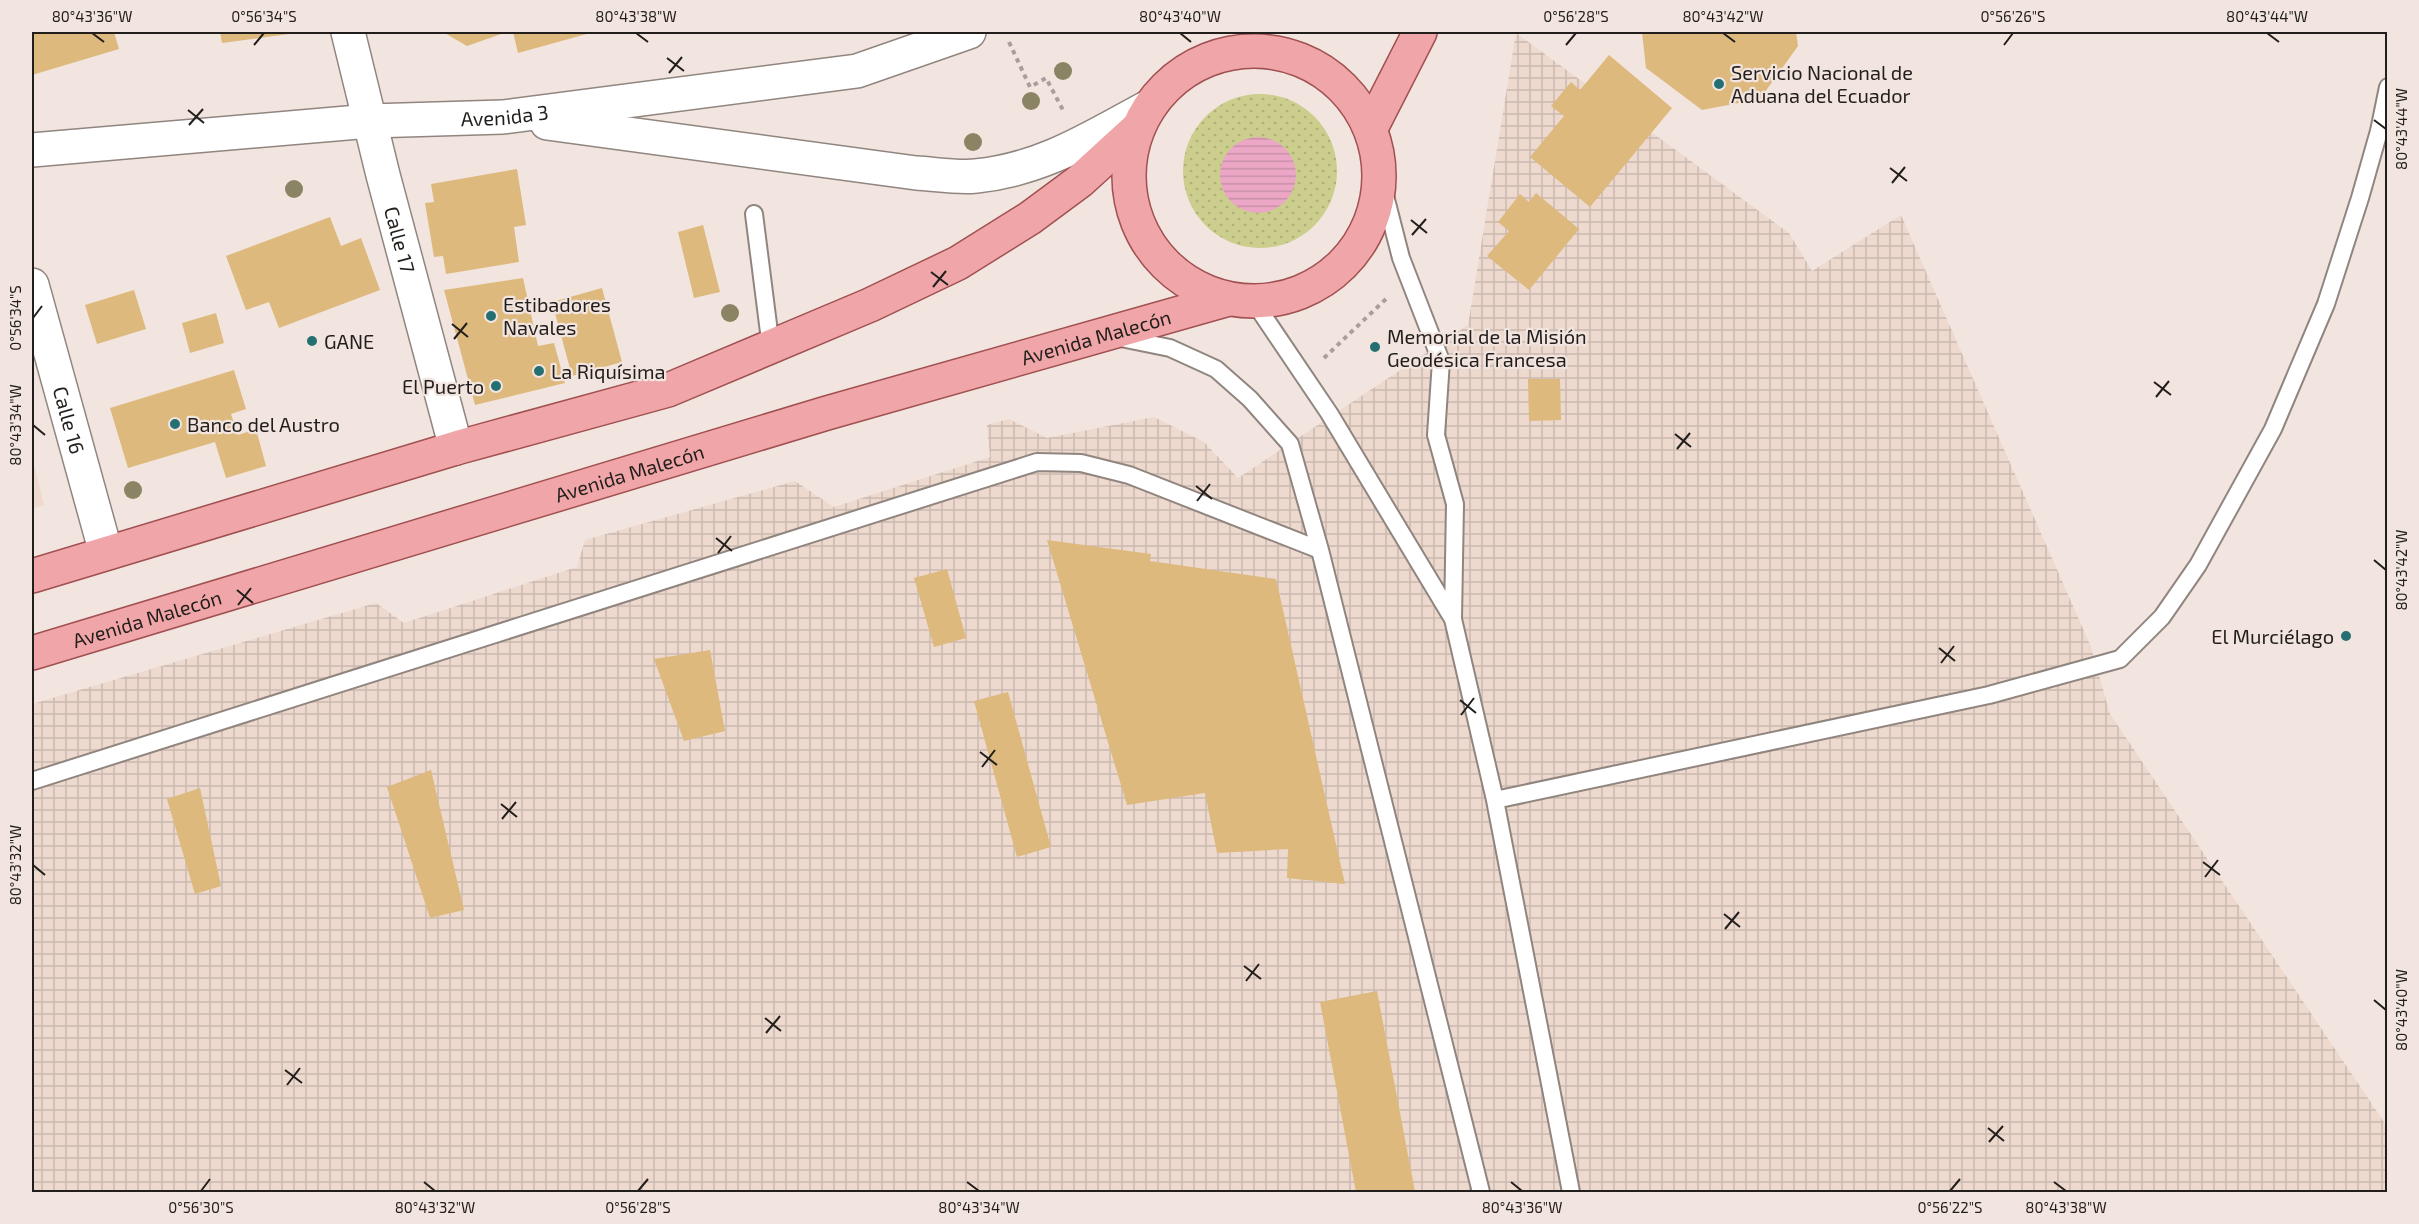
<svg xmlns="http://www.w3.org/2000/svg" width="2419" height="1224" font-family="'Exo 2',sans-serif">
<defs>
<pattern id="industrial-grid" width="8" height="8" patternUnits="userSpaceOnUse" patternTransform="scale(1.5)"><rect width="8" height="8" fill="#edd9ce"/><path d="M0 4h8M4 0v8" fill="none" stroke="#cbbab0"/></pattern>
<pattern id="grass-dots" width="8" height="8" patternUnits="userSpaceOnUse" patternTransform="scale(1.5)"><rect width="8" height="8" fill="#ccce8d"/><path d="M2 2h.1M6 6h.1" fill="none" stroke="#afb079" stroke-width="1.8" stroke-linecap="round"/></pattern>
<pattern id="water-rules" width="6" height="5" patternUnits="userSpaceOnUse" patternTransform="scale(1.5)"><rect width="6" height="5" fill="#eba7c5"/><path d="M0 2.5h6" fill="none" stroke="#c98fa9"/></pattern>
</defs>
<rect width="100%" height="100%" fill="#f2e5df"/>
<!-- built -->
<path fill="#edd9ce" d="M32,456L44,505L32,509Z"/>
<!-- industrial -->
<path fill="url(#industrial-grid)" d="M1516,33L1789,233L1812,271L1901,215L2091,647L2110,714L2388,1128L2387,1192H32V704L376,603L404,623L577,567L585,540L795,481L834,507L990,457L987,425L1009,419L1047,438L1154,417L1204,442L1238,478L1468,325Z"/>
<!-- grass -->
<path fill="url(#grass-dots)" d="M1183 171a77 77 0 1 1 154 0a77 77 0 1 1-154 0Z"/>
<!-- water -->
<path fill="url(#water-rules)" d="M1220 175a38 38 0 1 1 76 0a38 38 0 1 1-76 0Z"/>
<!-- building -->
<path fill="#ddb97d" d="M32,32H114L119,49L32,75Z
M220,32H296V33L222,43Z
M443,32H504V33L467,46Z
M513,32H594L518,53Z
M1642,32H1796L1798,46L1760,99L1702,110L1646,68Z
M1609,55L1672,108L1590,207L1530,157L1564,116L1551,106L1571,82L1580,90Z
M517,169L526,225L514,227L519,262L446,274L443,256L434,257L425,203L434,202L431,184Z
M1536,193L1579,229L1529,290L1487,256L1509,231L1498,222L1520,194L1529,202Z
M330,217L341,246L361,238L380,290L279,328L269,302L246,310L226,256Z
M703,225L720,292L694,298L678,232Z
M523,278L538,346L554,343L565,383L475,405L444,290Z
M602,288L622,362L572,376L552,302Z
M134,290L146,329L97,344L85,305Z
M216,313L224,343L190,353L182,323Z
M234,370L246,409L231,414L238,435L256,429L266,466L226,478L215,442L128,468L110,408Z
M1528,379H1560L1561,420L1529,421Z
M1047,540L1151,554L1150,561L1276,579L1345,884L1287,878L1288,849L1217,853L1205,793L1127,805Z
M947,569L966,638L934,647L914,578Z
M710,650L725,731L684,741L654,659Z
M1008,692L1051,847L1017,857L974,701Z
M431,770L464,910L430,918L387,787Z
M200,788L221,886L195,894L167,799Z
M1377,991L1415,1192H1356L1320,1002Z"/>
<g fill="none" stroke-linecap="round" stroke-linejoin="round">
<defs>
<path id="service" d="M1380,176L1401,258L1441,361L1436,435L1455,504L1453,619L1495,800L1571,1192
M754,214L771,348
M1254,302L1329,413L1453,619
M1116,337L1170,348L1216,369L1250,399L1290,444L1320,550L1481,1192
M32,781L1037,462L1081,463L1129,475L1320,550
M1495,800L1989,695L2120,659L2162,617L2198,565L2273,429L2326,304L2360,198L2379,131L2388,87"/>
<g id="minor">
<path id="s1" d="M348,32L383,175L456,448"/>
<path d="M547,123L916,173C935,174 957,178 976,176C1044,169 1092,137 1150,106"/>
<path id="s2" d="M32,150L370,121L503,117L857,71L969,32"/>
<path id="s3" d="M32,285L106,553"/>
</g>
<g id="primary">
<circle cx="1254" cy="176" r="125"/>
<path d="M1371,128L1420,32"/>
<path d="M32,576L456,448L668,390L870,305L958,263L1030,218L1080,181L1138,128"/>
<path id="s4" d="M32,653L827,413L1229,299"/>
</g>
</defs>
<!-- service casing -->
<use href="#service" stroke="#90857f" stroke-width="20"/>
<!-- minor casing -->
<use href="#minor" stroke="#90857f" stroke-width="36"/>
<!-- primary casing -->
<use href="#primary" stroke="#a15051" stroke-width="36"/>
<!-- path -->
<path stroke="#a99f9a" stroke-width="4" stroke-dasharray="4.5 4.5" stroke-linecap="butt" d="M1009,42L1030,87L1046,78L1064,112
M1324,358L1388,297"/>
<!-- service -->
<use href="#service" stroke="#fff" stroke-width="16"/>
<!-- minor -->
<use href="#minor" stroke="#fff" stroke-width="33"/>
<!-- primary -->
<use href="#primary" stroke="#f0a6a8" stroke-width="33"/>
</g>
<!-- trees -->
<g fill="#8a8464">
<circle cx="1063" cy="71" r="9"/>
<circle cx="1031" cy="101" r="9"/>
<circle cx="973" cy="142" r="9"/>
<circle cx="294" cy="189" r="9"/>
<circle cx="730" cy="313" r="9"/>
<circle cx="133" cy="490" r="9"/>
</g>
<!-- ticks -->
<path fill="none" stroke="#221e1b" stroke-width="2" d="M92,33L104,42M636,33L648,42M1180,33L1191,42M1723,33L1735,42M2267,33L2279,42M254,45L264,33M1566,45L1576,33M2004,45L2013,33M667,58L684,71M669,73L682,57M188,110L204,123M2374,120L2386,129M189,125L203,109M1890,168L1907,181M1892,183L1905,167M1411,220L1427,233M1412,235L1426,219M931,272L948,285M933,287L946,271M33,318L42,306M452,324L468,337M454,339L467,323M2154,382L2171,395M2156,397L2169,381M33,425L45,435M1675,434L1691,447M1677,449L1690,433M1196,486L1212,499M1197,501L1210,484M716,538L732,551M718,553L731,536M2374,560L2386,570M237,590L253,603M238,605L251,588M1939,648L1955,661M1941,663L1954,646M1460,700L1476,713M1461,715L1474,698M980,752L997,765M982,767L995,750M501,804L517,817M502,819L516,802M2203,862L2220,875M33,865L45,875M2205,877L2218,860M1724,914L1740,927M1725,929L1739,912M1244,966L1261,979M1246,981L1259,964M2374,1000L2386,1010M765,1018L781,1031M766,1033L780,1016M285,1070L302,1083M287,1085L300,1068M1988,1128L2004,1141M1989,1142L2003,1126M424,1182L435,1191M967,1182L979,1191M1511,1182L1522,1191M2054,1182L2066,1191M201,1191L210,1179M638,1191L648,1179M1950,1191L1960,1179"/>
<!-- markers -->
<g fill="#246f72" stroke="#f2e5df" stroke-width="2">
<circle cx="1719" cy="84" r="6"/>
<circle cx="491" cy="316" r="6"/>
<circle cx="312" cy="341" r="6"/>
<circle cx="1375" cy="347" r="6"/>
<circle cx="539" cy="371" r="6"/>
<circle cx="496" cy="386" r="6"/>
<circle cx="175" cy="424" r="6"/>
<circle cx="2346" cy="636" r="6"/>
</g>
<g text-anchor="middle" dominant-baseline="central" stroke-width="4.5" stroke-linejoin="round" paint-order="stroke">
<!-- poi labels -->
<g font-size="20" fill="#221e1b" stroke="#f2e5df" text-anchor="start">
<text x="1731" y="72">Servicio Nacional de<tspan x="1731" dy="23">Aduana del Ecuador</tspan></text>
<text x="503" y="304">Estibadores<tspan x="503" dy="23">Navales</tspan></text>
<text x="1387" y="336">Memorial de la Misión<tspan x="1387" dy="23">Geodésica Francesa</tspan></text>
<text x="324" y="341">GANE</text>
<text x="551" y="371">La Riquísima</text>
<text x="484" y="386" text-anchor="end">El Puerto</text>
<text x="187" y="424">Banco del Austro</text>
<text x="2334" y="636" text-anchor="end">El Murciélago</text>
</g>
<!-- street labels -->
<g font-size="20" fill="#221e1b" stroke="#f2e5df">
<text stroke="none"><textPath href="#s2" startOffset="474">Avenida 3</textPath></text>
<text stroke="none"><textPath href="#s1" startOffset="214">Calle 17</textPath></text>
<text stroke="none"><textPath href="#s4" startOffset="1110">Avenida Malecón</textPath></text>
<text stroke="none"><textPath href="#s3" startOffset="140">Calle 16</textPath></text>
<text stroke="none"><textPath href="#s4" startOffset="624">Avenida Malecón</textPath></text>
<text stroke="none"><textPath href="#s4" startOffset="120">Avenida Malecón</textPath></text>
</g>
</g>
<!-- border -->
<rect width="2419" height="1224" fill="none" stroke="#f2e5df" stroke-width="66"/>
<rect x="33" y="33" width="2353" height="1158" fill="none" stroke="#221e1b" stroke-width="2"/>
<g font-size="15" text-anchor="middle" fill="#221e1b">
<text x="92" y="22">80°43'36"W</text>
<text x="264" y="22">0°56'34"S</text>
<text x="636" y="22">80°43'38"W</text>
<text x="1180" y="22">80°43'40"W</text>
<text x="1576" y="22">0°56'28"S</text>
<text x="1723" y="22">80°43'42"W</text>
<text x="2013" y="22">0°56'26"S</text>
<text x="2267" y="22">80°43'44"W</text>
<text transform="translate(2402 129) rotate(-90)" y="5">80°43'44"W</text>
<text transform="translate(16 318) rotate(-90)" y="5">0°56'34"S</text>
<text transform="translate(16 425) rotate(-90)" y="5">80°43'34"W</text>
<text transform="translate(2402 570) rotate(-90)" y="5">80°43'42"W</text>
<text transform="translate(16 865) rotate(-90)" y="5">80°43'32"W</text>
<text transform="translate(2402 1010) rotate(-90)" y="5">80°43'40"W</text>
<text x="201" y="1213">0°56'30"S</text>
<text x="435" y="1213">80°43'32"W</text>
<text x="638" y="1213">0°56'28"S</text>
<text x="979" y="1213">80°43'34"W</text>
<text x="1522" y="1213">80°43'36"W</text>
<text x="1950" y="1213">0°56'22"S</text>
<text x="2066" y="1213">80°43'38"W</text>
</g>
</svg>
